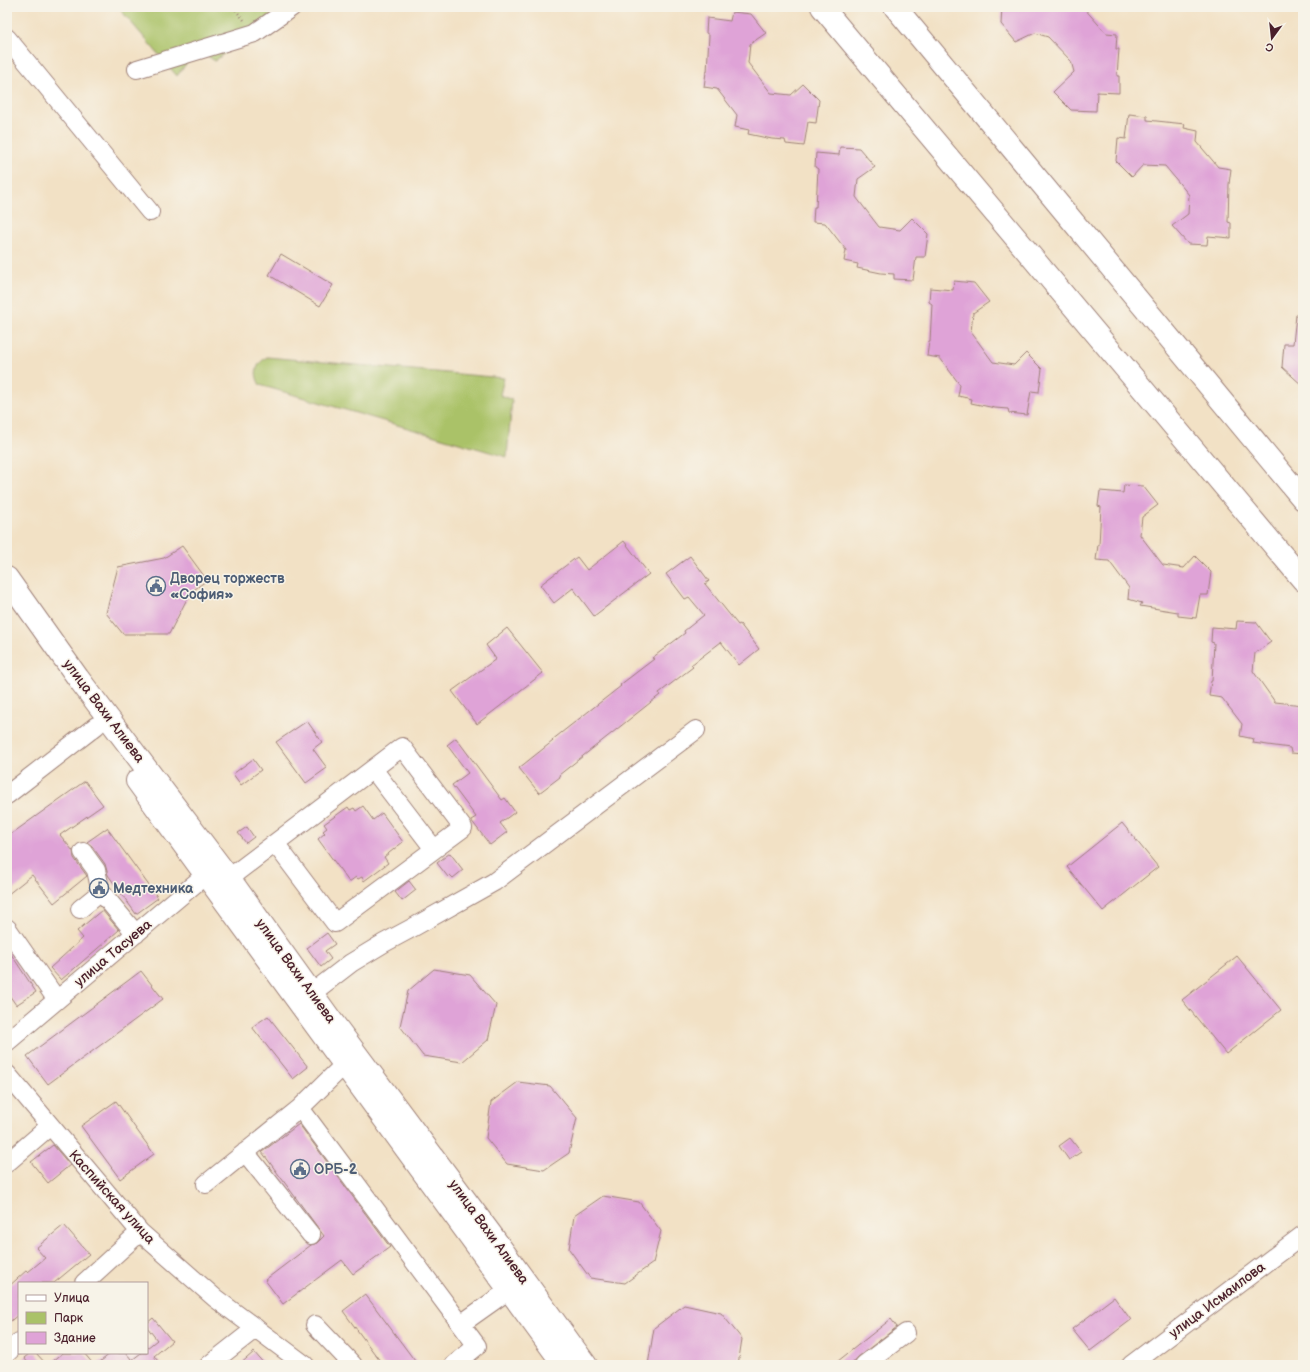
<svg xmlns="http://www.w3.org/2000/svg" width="1310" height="1372" font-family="'Balsamiq Sans',sans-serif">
<rect width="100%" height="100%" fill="#f7f3e8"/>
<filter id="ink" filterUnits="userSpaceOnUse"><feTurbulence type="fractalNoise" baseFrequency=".025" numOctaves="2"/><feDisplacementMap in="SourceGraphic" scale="8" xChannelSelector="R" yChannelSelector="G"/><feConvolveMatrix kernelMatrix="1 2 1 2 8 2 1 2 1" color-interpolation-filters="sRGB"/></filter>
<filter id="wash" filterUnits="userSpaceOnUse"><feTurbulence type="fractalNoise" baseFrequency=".012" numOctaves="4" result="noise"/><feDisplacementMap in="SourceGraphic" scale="16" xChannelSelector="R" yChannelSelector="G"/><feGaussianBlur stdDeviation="0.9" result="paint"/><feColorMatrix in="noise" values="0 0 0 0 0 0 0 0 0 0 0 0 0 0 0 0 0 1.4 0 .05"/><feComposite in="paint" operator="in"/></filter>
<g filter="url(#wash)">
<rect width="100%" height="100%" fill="#f2e1c5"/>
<!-- green -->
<path fill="#aac268" stroke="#7a704a" d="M118,7H290L274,12L215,61L197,49L177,76Z
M267,357L504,378L500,395L512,400L507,457L260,385C253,373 256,364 267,357Z"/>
<g id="blocks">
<!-- building -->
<path fill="#dfa3d7" d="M1002,7H1083L1106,33L1117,34L1116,49H1119L1117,76H1119V93L1097,92L1096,111L1071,110L1053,92L1074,72L1071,61L1048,37L1035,33L1016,42L1001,24Z
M732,12L751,14L766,33L750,44L748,63L771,93L791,95L803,84L819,100L816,123L808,122L804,146L786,144L785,140L772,139L748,134L749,130L735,127L737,115L717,89L704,87L706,72H707L709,35L706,33L707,18L730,21Z
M1129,114L1147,116V120L1185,124L1184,128L1198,131L1197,142L1218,167L1231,169L1229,184L1228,222L1231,223V238L1208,236L1207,245L1188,244L1172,226L1188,214L1189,195L1165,166L1143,165L1132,177L1116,161L1118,138L1126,139Z
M840,147L859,148L875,167L858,179L856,197L879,227L900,230L912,218L928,234L925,257H916L913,280L894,279V274L881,273L857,268L858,264L844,261L846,250L825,223L813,222L814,207H816L818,169L815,167L816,153L839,155Z
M281,254L333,285L320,306L269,275Z
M954,281L974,283L989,302L973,313L971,332L993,362L1014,365L1026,353L1042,369L1039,392L1031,391L1027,415L1009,413L1008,409L995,408L971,403L972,399L958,396L960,385L940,358L927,356L929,341H930L932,304L929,302L930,288L953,290Z
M1296,315L1303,316V386L1282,367L1284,344H1293Z
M1124,485L1143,486L1158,505L1142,517L1140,535L1163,565L1184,568L1195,556L1211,572L1208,595H1200L1196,618L1178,616V612L1140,606L1142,603L1128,599L1129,588L1109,561L1096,560L1098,545H1099L1101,507L1098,506L1100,491L1123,493Z
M624,541L649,574L594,616L573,588L554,603L540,585L577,557L587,570Z
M182,546L207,580L190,593L169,634H123L106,613L118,567L164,558Z
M690,556L709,581L705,584L738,625L740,624L759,649L739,665L721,642L691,665L693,667L659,693L660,695L559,775L560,777L539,793L519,768L553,741L552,740L621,686L620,685L654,659L652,658L685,633L684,631L704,615L689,597L685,599L666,574Z
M1237,621L1256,622L1271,642L1255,653L1253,671L1275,702L1303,705V754L1291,753L1290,748L1253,743L1254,739L1240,736L1242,724L1222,698L1209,696L1211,681H1212L1214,643L1211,642L1212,627L1236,629Z
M507,628L543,673L477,724L452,691L496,659L486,645Z
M307,721L322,742L313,749L327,768L306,783L276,742Z
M456,738L502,800L505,798L515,812L500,823L507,832L490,845L471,820L476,817L452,785L468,773L447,745Z
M253,759L261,770L241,785L233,774Z
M85,781L103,805L60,835L73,851L74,858L87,876L54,903L32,875L7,895V837Z
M363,806L373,820L382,813L403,842L384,857L388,863L364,881L362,877L358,879L356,877L349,882L318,839L325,833L323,831L327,828L324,824L348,807L350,810L354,808L356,811Z
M1122,823L1158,867L1103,911L1067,867Z
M247,827L254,837L246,843L238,833Z
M107,828L158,898L136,914L108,875L105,864L92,846L87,842Z
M450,853L463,870L453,878L450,875L448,877L437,863Z
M409,881L416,890L402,901L395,892Z
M102,910L119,930L61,980L50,968L83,938L77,931Z
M327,933L335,944L325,951L331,959L321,967L307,948Z
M7,948L36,992L16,1005L7,992Z
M1237,956L1281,1010L1226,1054L1182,1000Z
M434,969L470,975L496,1005L488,1040L462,1062L423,1056L400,1026L408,991Z
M141,971L163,999L48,1084L27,1056Z
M268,1016L308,1067L293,1079L252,1027Z
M518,1082L550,1086L577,1118L569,1153L544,1170L507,1164L486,1138L491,1102Z
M116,1101L154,1154L120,1179L81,1126Z
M299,1124L390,1247L353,1274L342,1260L283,1304L265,1280L311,1245L317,1243L324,1236L262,1152Z
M1070,1138L1081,1152L1069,1160L1059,1146Z
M53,1145L70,1165L48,1183L31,1162Z
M603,1196L639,1202L661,1231L653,1263L625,1283L590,1278L569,1249L574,1216Z
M64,1225L89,1254L54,1283H19V1314L7,1324V1288L27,1270L28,1272L45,1258L36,1248Z
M365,1294L418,1365H383L343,1311Z
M1114,1297L1131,1320L1090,1351L1072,1329Z
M684,1305L721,1313L742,1339L738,1365H648L654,1328Z
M153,1318L172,1341L154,1356L161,1365H96L111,1353H126L132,1360L141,1353H147V1348L157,1340L147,1327V1323Z
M891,1319L897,1327L858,1357L851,1365H833Z
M254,1352L265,1365H239Z
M30,1353H36L47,1365H30L24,1358Z
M63,1353H84L94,1365H48Z"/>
</g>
</g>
<g filter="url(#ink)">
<use href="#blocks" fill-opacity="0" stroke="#9e8078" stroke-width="1"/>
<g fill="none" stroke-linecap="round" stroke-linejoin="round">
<defs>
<path id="minor" d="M7,38L150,212
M137,69L255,33L292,7
M373,769L434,849
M7,795L96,726
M83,852L96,870L101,892L136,934
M229,878L402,747L463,828L335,923L275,843
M80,909L101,892
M7,928L57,1000
M312,993L351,963L384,943L412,928L494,882L696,730
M7,1042L216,866
M7,1074L140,1232L215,1298L305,1365
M300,1108L477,1346L454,1365
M245,1152L311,1235
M7,1163L50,1126
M206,1184L300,1108L345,1064
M84,1283L140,1232
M461,1324L509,1290
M315,1325L353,1365
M7,1353L19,1342
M209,1365L256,1328
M864,1365L906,1333
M1131,1365L1303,1235"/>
<path id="major" d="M822,7L1303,580
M895,7L1303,499
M7,578L78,678L229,878L331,1020L490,1233L586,1365
M137,781L564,1365"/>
</defs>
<!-- minor casing -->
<use href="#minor" stroke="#9e8078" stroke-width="20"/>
<!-- major casing -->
<use href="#major" stroke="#9e8078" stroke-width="24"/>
<!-- path -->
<path stroke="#9e8078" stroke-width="2.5" stroke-dasharray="1 3" stroke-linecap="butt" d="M233,7L244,20"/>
<!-- minor -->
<use href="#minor" stroke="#fff" stroke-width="18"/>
<!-- major -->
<use href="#major" stroke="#fff" stroke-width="22"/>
</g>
</g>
<!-- icons -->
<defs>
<symbol id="civic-ring" viewBox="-11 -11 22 22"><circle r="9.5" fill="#f7f3e8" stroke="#5c6f8a" stroke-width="1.5"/><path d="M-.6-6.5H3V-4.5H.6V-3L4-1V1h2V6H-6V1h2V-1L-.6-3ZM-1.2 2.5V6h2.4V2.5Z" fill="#5c6f8a"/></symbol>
</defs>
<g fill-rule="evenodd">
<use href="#civic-ring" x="145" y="575" width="22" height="22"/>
<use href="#civic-ring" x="88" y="877" width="22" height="22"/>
<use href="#civic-ring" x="289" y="1158" width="22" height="22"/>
</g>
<g text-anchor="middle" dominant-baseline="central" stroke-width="3" stroke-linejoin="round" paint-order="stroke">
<!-- service labels -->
<g font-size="14" font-weight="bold" fill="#4e5e75" stroke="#f7f3e8" text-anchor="start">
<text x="170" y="578">Дворец торжеств<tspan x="170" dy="16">«София»</tspan></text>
<text x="113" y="888">Медтехника</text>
<text x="314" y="1169">ОРБ-2</text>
</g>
<!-- street labels -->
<g font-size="14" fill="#4a1f2b" stroke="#f7f3e8">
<text transform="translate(104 711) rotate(53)">улица Вахи Алиева</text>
<text transform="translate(113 953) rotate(-40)">улица Тасуева</text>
<text transform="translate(296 971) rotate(54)">улица Вахи Алиева</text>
<text transform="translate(112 1197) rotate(48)">Каспийская улица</text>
<text transform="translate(489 1232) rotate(54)">улица Вахи Алиева</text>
<text transform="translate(1217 1300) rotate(-37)">улица Исмаилова</text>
</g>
</g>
<!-- margin -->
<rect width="1310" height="1372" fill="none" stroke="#f7f3e8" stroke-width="24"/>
<!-- legend -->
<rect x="18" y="1282" width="130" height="72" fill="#f7f3e8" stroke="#b29e9c"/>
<rect x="26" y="1295" width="20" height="6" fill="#ffffff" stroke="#b29e9c"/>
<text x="54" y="1302" font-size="12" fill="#4a1f2b">Улица</text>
<rect x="26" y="1312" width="20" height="12" fill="#aac268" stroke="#b29e9c"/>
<text x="54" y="1322" font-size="12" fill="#4a1f2b">Парк</text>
<rect x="26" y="1332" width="20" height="12" fill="#dfa3d7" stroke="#b29e9c"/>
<text x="54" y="1342" font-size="12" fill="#4a1f2b">Здание</text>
<!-- north arrow -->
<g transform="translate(1272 38) rotate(195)" stroke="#f7f3e8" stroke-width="3" paint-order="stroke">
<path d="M0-3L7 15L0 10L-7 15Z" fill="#4a1f2b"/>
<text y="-6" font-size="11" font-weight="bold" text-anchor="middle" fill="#4a1f2b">С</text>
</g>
</svg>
